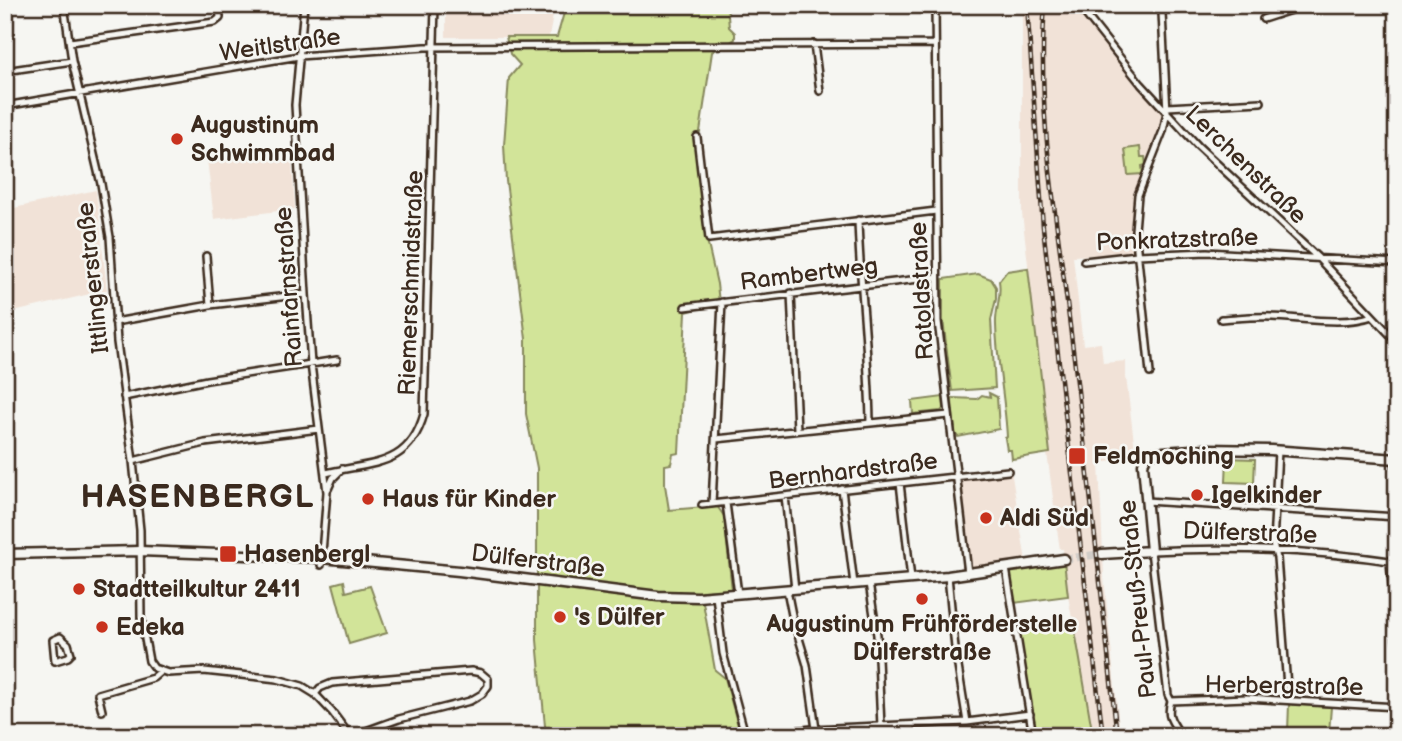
<svg xmlns="http://www.w3.org/2000/svg" width="1402" height="741" font-family="'Balsamiq Sans',sans-serif">
<rect width="100%" height="100%" fill="#f6f6f2"/>
<filter id="ink" filterUnits="userSpaceOnUse"><feTurbulence type="fractalNoise" baseFrequency=".0143" numOctaves="2"/><feDisplacementMap in="SourceGraphic" scale="14" xChannelSelector="R" yChannelSelector="G"/><feConvolveMatrix kernelMatrix="1 2 1 2 8 2 1 2 1" color-interpolation-filters="sRGB"/></filter>
<g filter="url(#ink)">
<!-- built -->
<path fill="#f1e2d7" d="M446,5H555L549,37H446Z
M1022,5H1079L1169,115L1140,198L1137,253L1073,256L1083,345L1101,343L1103,363L1126,361V377L1136,458L1099,463L1104,578L1120,736H1093L1068,596L1063,549H1060L1059,543L1047,453L1050,452L1022,213Z
M291,149L295,209L214,219L207,159Z
M96,190L107,290L5,314V210Z
M1011,470L1026,561L971,573L959,477Z"/>
<!-- green -->
<path fill="#d2e499" stroke="#86875c" stroke-width="2" d="M571,5H727L729,27L735,33V39L712,52L700,132L695,140L705,231L717,284L719,303L686,312L679,453L673,454L671,464L665,465V485L669,510L717,506L724,516L732,590L701,591L715,670L725,678L740,733L737,736H550L545,726L537,640V468L526,414V339L506,181L504,145L509,78L520,65L510,54L506,37H557L566,6L571,9Z
M1140,147L1141,157H1145L1146,165L1142,166L1143,174L1128,175L1125,149Z
M1028,268L1050,453L1012,459L1011,450H1007L1005,438L1007,437C1005,399 997,363 996,325C995,310 1002,297 999,281L1007,271Z
M978,274L991,279L996,287V299L991,320L995,388L952,391L943,320V279Z
M989,393L997,397L999,429L958,437L955,433L952,401L953,398L977,399L982,395L990,397Z
M943,397L944,408L941,411L913,414L912,401Z
M1227,458L1255,459L1254,483L1226,482Z
M1064,561L1068,596L1014,603L1010,577L1012,570Z
M344,581L346,592L370,586L387,633L349,644L333,584Z
M1074,625L1093,736H1038L1026,685L1021,643L1018,633Z
M1289,704L1331,707L1329,733L1288,731Z"/>
<g fill="none" stroke-linecap="round" stroke-linejoin="round">
<!-- secondary-tunnel -->
<path stroke="#d1cdc8" stroke-width="8" stroke-dasharray="8 4" stroke-linecap="butt" d="M1064,559L1102,554"/>
<defs>
<path id="street" d="M64,5L72,61L101,184L110,237L117,342L133,461L140,530L141,617L149,661L154,668L168,673L204,671L241,675L277,679L302,686L315,694L332,712L350,736
M304,5L295,105L306,294L311,364L327,492L321,565
M935,5L938,321L968,573
M1078,5L1141,84L1198,146L1317,257L1397,342
M1263,19L1306,5
M70,42L215,22L220,18L219,5
M814,44L820,91
M5,71L72,61
M5,106L299,56L425,47L935,44
M1167,107L1261,102
M697,137L709,239L936,211
M858,220C860,288 869,355 870,422
M206,256L210,305
M1084,261L1137,255L1207,252L1397,263
M791,293L797,430
M685,307L936,277
M1221,319C1238,318 1255,316 1272,317C1301,318 1345,326 1372,316
M115,322L210,305L306,294
M1150,373L1135,230L1138,195L1163,131L1167,112L1162,13
M124,397L207,380L337,360
M716,439L949,415
M1278,451L1273,544L1277,558L1288,699
M1395,458L1397,482
M133,461L205,443L319,429
M326,473C371,462 409,468 424,414L435,5
M900,483L911,579
M328,489L333,478L342,469
M842,489L854,584
M785,496L795,589
M1146,501L1397,517
M726,503L738,594
M712,504L722,302
M702,505L1008,471
M1390,561L1397,645
M1006,568L1033,736
M948,576L955,648L967,722
M869,583L877,635L881,727
M787,590L792,615L807,665L816,729
M716,596L723,653L743,727L748,736
M60,637L68,644L71,654L68,657L55,661L53,640Z
M315,694L320,688L332,683L471,671L481,673L488,679V686L482,694L470,701L399,719L352,736
M1171,701L1247,698L1397,707
M102,711L98,694L153,678L161,671
M911,725V736
M748,736L812,729L967,722L1030,714
M1179,736C1176,722 1165,721 1171,701L1168,695L1151,551C1233,547 1316,550 1397,562"/>
<path id="secondary" d="M5,554L140,551L322,558L459,571L658,596L698,597L948,576L1064,559
M1102,554L1151,551L1143,464L1146,456L1150,453L1206,449L1271,450L1397,459"/>
</defs>
<!-- street casing -->
<use href="#street" stroke="#3b2a1e" stroke-width="10"/>
<!-- secondary casing -->
<use href="#secondary" stroke="#3b2a1e" stroke-width="13"/>
<!-- street -->
<use href="#street" stroke="#f6f6f2" stroke-width="5"/>
<!-- secondary -->
<use href="#secondary" stroke="#f6f6f2" stroke-width="8"/>
<defs>
<path id="rail" d="M1027,5L1043,227L1103,736
M1045,5C1036,115 1058,225 1071,334C1088,467 1102,602 1117,736"/>
</defs>
<!-- rail casing -->
<use href="#rail" stroke="#3b2a1e" stroke-width="4.5"/>
<!-- rail -->
<use href="#rail" stroke="#f6f6f2" stroke-width="2" stroke-dasharray="5" stroke-linecap="butt"/>
</g>
</g>
<!-- markers -->
<g fill="#c8321e" stroke="#f6f6f2" stroke-width="2.5">
<circle cx="177" cy="139" r="7"/>
<rect x="1068" y="447" width="18" height="18" rx="3.5"/>
<circle cx="1197" cy="495" r="7"/>
<circle cx="368" cy="499" r="7"/>
<circle cx="986" cy="518" r="7"/>
<rect x="219" y="545" width="18" height="18" rx="3.5"/>
<circle cx="79" cy="589" r="7"/>
<circle cx="922" cy="599" r="7"/>
<circle cx="560" cy="617" r="7"/>
<circle cx="102" cy="627" r="7"/>
</g>
<g text-anchor="middle" dominant-baseline="central" stroke-width="5" stroke-linejoin="round" paint-order="stroke">
<!-- street labels -->
<g font-size="24" fill="#3b2a1e" stroke="#f6f6f2">
<text transform="translate(280 45) rotate(-8)">Weitlstraße</text>
<text transform="translate(1246 165) rotate(44)">Lerchenstraße</text>
<text transform="translate(1177 240) rotate(-2)">Ponkratzstraße</text>
<text transform="translate(809 274) rotate(-7)">Rambertweg</text>
<text transform="translate(93 278) rotate(-96)">Ittlingerstraße</text>
<text transform="translate(411 283) rotate(-88)">Riemerschmidstraße</text>
<text transform="translate(289 287) rotate(-94)">Rainfarnstraße</text>
<text transform="translate(922 291) rotate(-93)">Ratoldstraße</text>
<text transform="translate(853 471) rotate(-7)">Bernhardstraße</text>
<text transform="translate(1250 533) rotate(2)">Dülferstraße</text>
<text transform="translate(538 561) rotate(7)">Dülferstraße</text>
<text transform="translate(1138 599) rotate(-96)">Paul-Preuß-Straße</text>
<text transform="translate(1284 686) rotate(1)">Herbergstraße</text>
</g>
<!-- poi labels -->
<g font-size="24" font-weight="bold" fill="#3b2a1e" stroke="#f6f6f2" text-anchor="start">
<text x="191" y="125">Augustinum<tspan x="191" dy="28">Schwimmbad</tspan></text>
<text x="1093" y="456">Feldmoching</text>
<text x="1211" y="495">Igelkinder</text>
<text x="382" y="499">Haus für Kinder</text>
<text x="1000" y="518">Aldi Süd</text>
<text x="244" y="554">Hasenbergl</text>
<text x="93" y="589">Stadtteilkultur 2411</text>
<text x="574" y="617">'s Dülfer</text>
<text x="922" y="624" text-anchor="middle">Augustinum Frühförderstelle<tspan x="922" dy="28">Dülferstraße</tspan></text>
<text x="116" y="627">Edeka</text>
</g>
<!-- district labels -->
<g font-size="32" font-weight="bold" letter-spacing="2" fill="#3b2a1e" stroke="#f6f6f2">
<text x="198" y="497">HASENBERGL</text>
</g>
</g>
<!-- margin -->
<rect width="1402" height="741" fill="none" stroke="#f6f6f2" stroke-width="28"/>
<rect x="14" y="14" width="1374" height="713" fill="none" stroke="#3b2a1e" stroke-width="2.5" filter="url(#ink)"/>
</svg>
